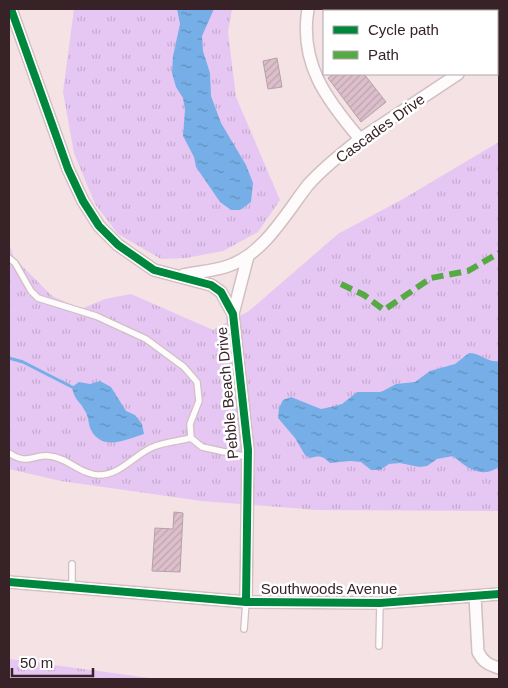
<svg xmlns="http://www.w3.org/2000/svg" width="508" height="688" font-family="Helvetica,sans-serif">
<defs>
<pattern id="grass-tufts" width="24" height="20" patternUnits="userSpaceOnUse" patternTransform="scale(1.25)"><rect width="24" height="20" fill="#e6c6f3"/><path d="M3 7l-1-3M5 7V3M7 7l1-3M15 17l-1-3M17 17v-4M19 17l1-3" fill="none" stroke="#c6aad0"/></pattern>
<pattern id="water-ripples" width="26" height="14" patternUnits="userSpaceOnUse" patternTransform="scale(1.25)"><rect width="26" height="14" fill="#76afe7"/><path d="M2 4q2-2 4 0t4 0M15 11q2-2 4 0t4 0" fill="none" stroke="#628ebb"/></pattern>
<pattern id="building-hatch" width="6" height="6" patternUnits="userSpaceOnUse" patternTransform="scale(1.25)"><rect width="6" height="6" fill="#dcbfcb"/><path d="M-1 1l2-2M0 6l6-6M5 7l2-2" fill="none" stroke="#bda4ae"/></pattern>
</defs>
<rect width="100%" height="100%" fill="#f4e2e5"/>
<!-- grass -->
<path fill="url(#grass-tufts)" d="M74,9H232L228,32L236,97L280,200L258,232L223,251L186,258L161,259L118,234L95,204L74,153L63,92Z
M499,142V511L317,510L202,501L61,481L9,469V243L14,258L52,296L81,309L105,299L131,294L213,330L249,311L338,234L403,199Z
M9,659L157,679H9Z"/>
<!-- water -->
<path fill="url(#water-ripples)" d="M177,9H214L202,36L203,51L210,73L211,96L221,123L246,165L253,183L251,202L240,210H231L220,202L196,167L194,157L183,136L185,110L183,98L176,87L172,73L173,56L180,24Z
M469,353C480,353 488,363 499,361V467C481,479 467,468 453,456L437,459L427,466L419,467L400,463L389,464L380,470H371L361,462L350,461L330,463C323,456 320,455 310,458L305,455L295,438L278,418L279,408L283,400L291,397L321,409L331,407L342,404L357,392H381L396,384L415,382L430,371L455,364Z
M100,381L111,387L126,411L135,415L142,424L144,434C127,439 103,452 91,430C88,424 89,417 85,411C80,401 74,400 72,387L79,382L90,384Z"/>
<g fill="none" stroke-linecap="round" stroke-linejoin="round">
<!-- stream -->
<path stroke="#76afe7" stroke-width="3" d="M9,358L23,362L72,387"/>
</g>
<!-- building -->
<path fill="url(#building-hatch)" stroke="#b2a2a7" d="M277,58L282,87L268,89L263,61Z
M334,74H364L386,102L361,122L328,78Z
M174,512L183,513L180,572L152,571L155,528L173,529Z"/>
<g fill="none" stroke-linecap="round" stroke-linejoin="round">
<defs>
<path id="lane" d="M9,258L15,263L31,291L38,298L96,316L146,339L184,367L197,382L199,401L190,424L191,438L202,447L248,457
M9,453C29,466 32,454 49,456C67,457 81,475 99,475C121,475 135,454 153,447C165,442 179,441 191,438
M72,564V587
M244,629L246,602
M379,646L380,603"/>
<path id="street" d="M11,9L68,169L83,201L99,226L118,245L154,270L211,285L221,292L233,314L248,450L246,602
M308,9C299,63 326,99 360,139
M331,9L352,11L358,9
M497,47L499,45
M183,275C197,272 214,271 228,266C264,254 286,213 308,185C323,168 342,153 360,139L458,74
M233,314L248,256
M9,582L246,602L380,603L499,594
M475,596L478,652C483,662 489,665 499,668"/>
</defs>
<!-- lane casing -->
<use href="#lane" stroke="#d1bfc2" stroke-width="8"/>
<!-- street casing -->
<use href="#street" stroke="#d1bfc2" stroke-width="14"/>
<!-- lane -->
<use href="#lane" stroke="#fdfbfb" stroke-width="5.5"/>
<!-- street -->
<use href="#street" stroke="#fdfbfb" stroke-width="11"/>
<!-- quiet -->
<path stroke="#5a4" stroke-width="6" stroke-dasharray="12 6" stroke-linecap="butt" d="M341,284L364,295L384,310L431,278L468,271L499,253"/>
<defs>
<path id="cycleway" d="M11,9L68,169L83,201L99,226L118,245L154,270L211,285L221,292L233,314L248,450L246,602
M9,582L246,602L380,603L499,594"/>
</defs>
<!-- cycleway casing -->
<use href="#cycleway" stroke="#fff" stroke-width="11"/>
<!-- cycleway -->
<use href="#cycleway" stroke="#00873e" stroke-width="8"/>
</g>
<g text-anchor="middle" dominant-baseline="central" stroke-width="5" stroke-linejoin="round" paint-order="stroke">
<!-- street labels -->
<g font-size="15" fill="#372327" stroke="#fff">
<text transform="translate(380 128) rotate(-36)">Cascades Drive</text>
<text transform="translate(227 393) rotate(-95)">Pebble Beach Drive</text>
<text x="329" y="588">Southwoods Avenue</text>
</g>
</g>
<!-- border -->
<rect width="508" height="688" fill="none" stroke="#372327" stroke-width="20"/>
<!-- legend -->
<rect x="323" y="10" width="175" height="65" fill="#ffffff" stroke="#afa7a9"/>
<rect x="333" y="26" width="25" height="8" fill="#00873e" stroke="#afa7a9"/>
<text x="368" y="35" font-size="15" fill="#372327">Cycle path</text>
<rect x="333" y="51" width="25" height="8" fill="#55aa44" stroke="#afa7a9"/>
<text x="368" y="60" font-size="15" fill="#372327">Path</text>
<!-- scale -->
<path d="M12 668v8h81v-8" fill="none" stroke="#372327" stroke-width="2.5"/>
<text x="20" y="668" font-size="15" fill="#372327" stroke="#ffffff" stroke-width="4" paint-order="stroke">50 m</text>
</svg>
